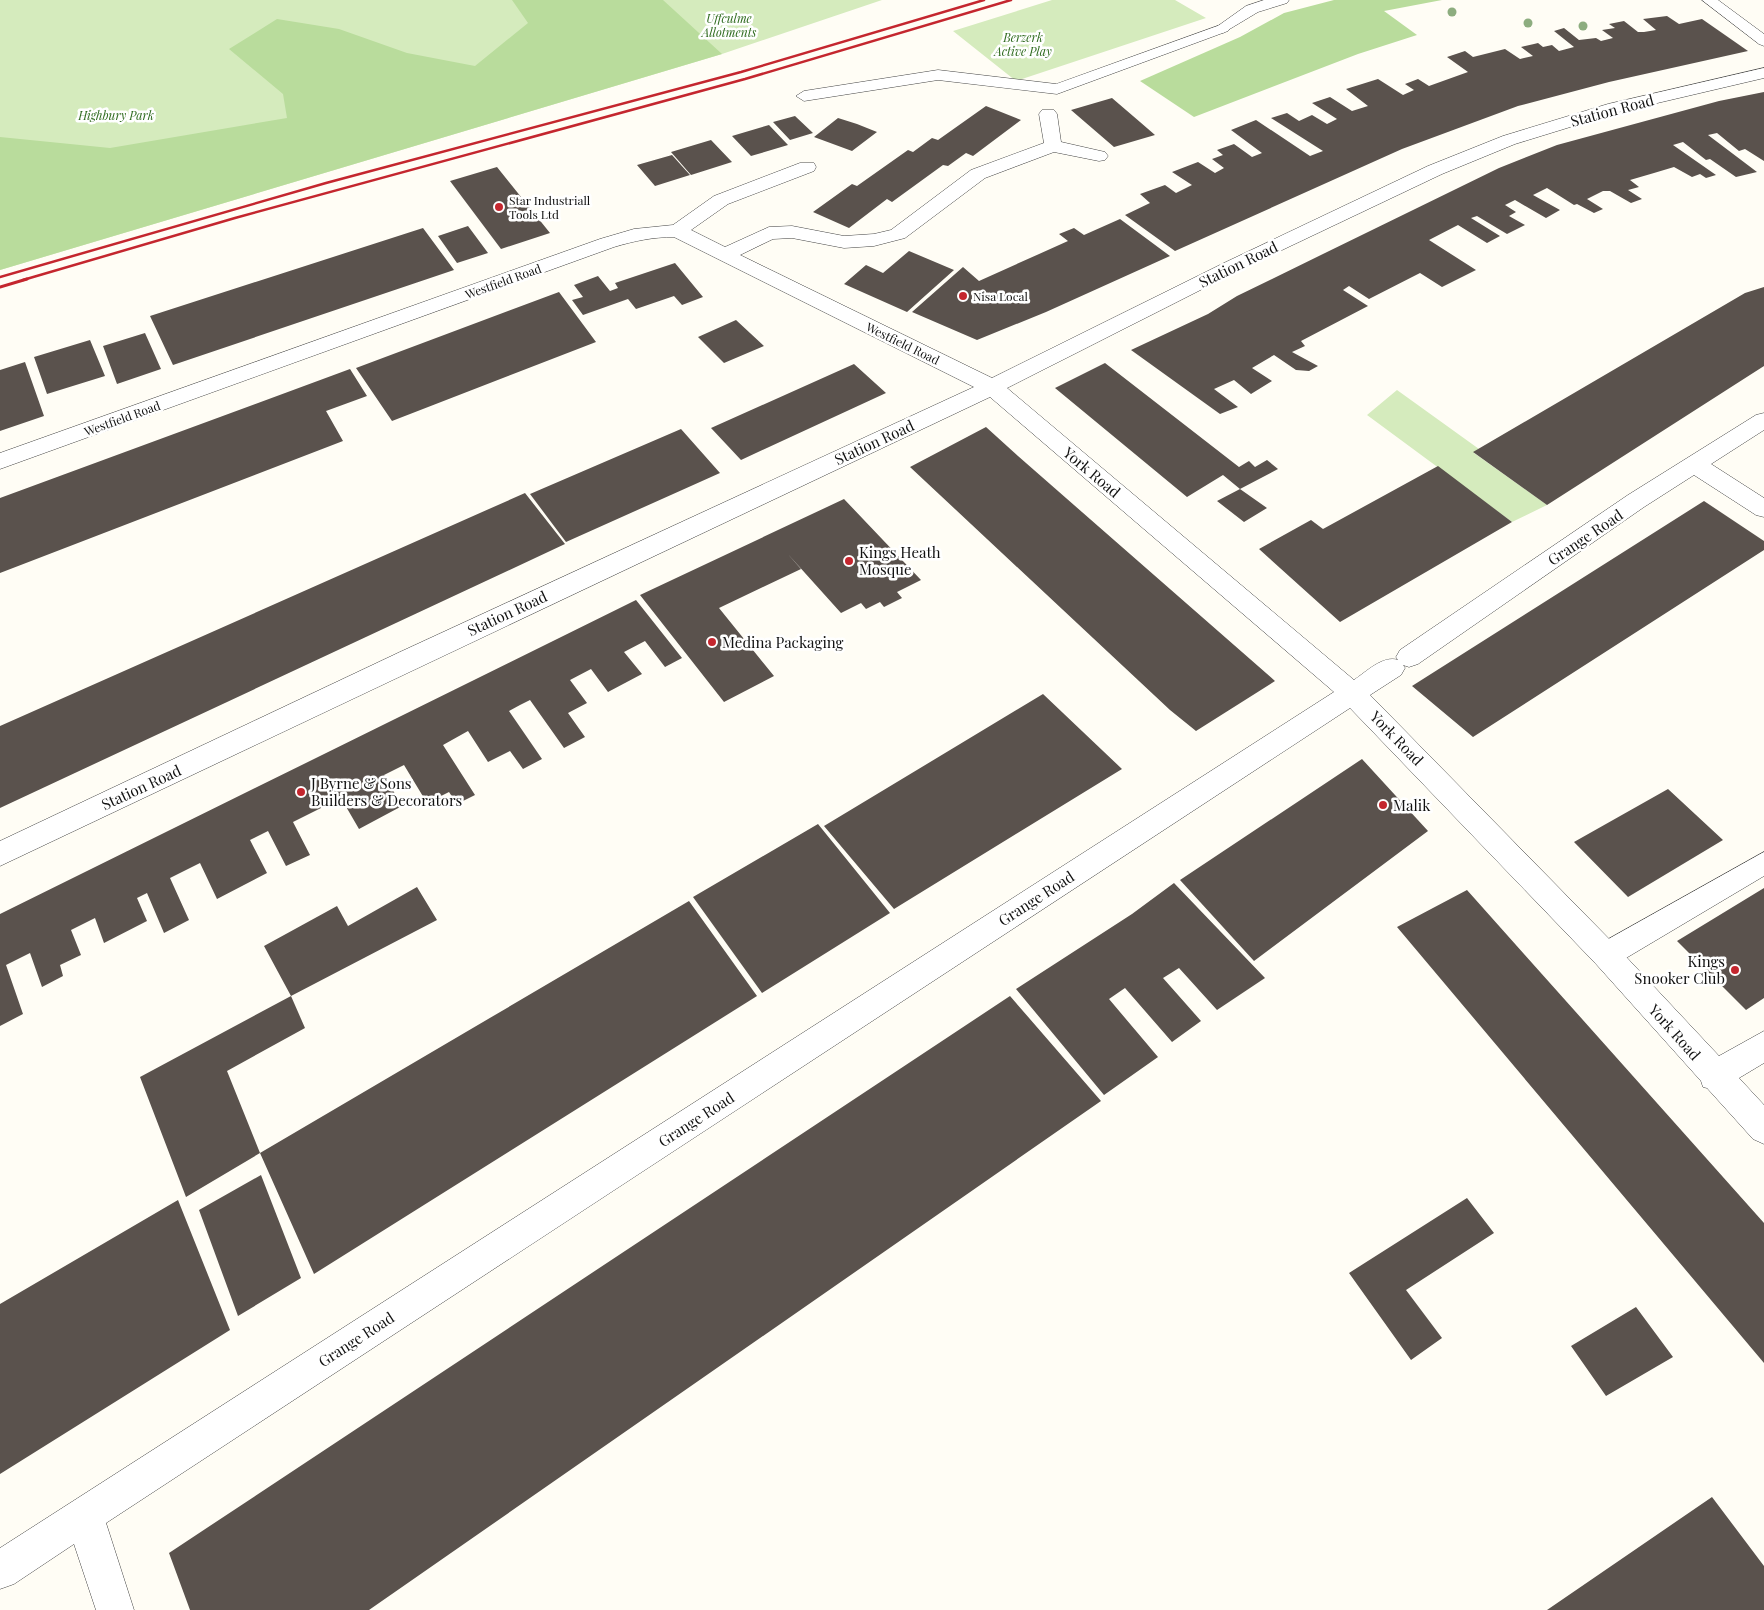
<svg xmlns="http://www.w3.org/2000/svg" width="1764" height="1610" font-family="'Playfair Display',serif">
<rect width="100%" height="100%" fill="#fffdf5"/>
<!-- green -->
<path fill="#d5ebbd" d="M0,0H882L722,54L0,270Z
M1052,0H1175L1206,18L1016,81L953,31Z
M1397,390L1479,449L1474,453L1547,505L1512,522L1367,415Z"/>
<!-- forest -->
<path fill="#b9dc9c" d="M512,0H663L722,54L0,270V137L110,148L287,118L283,94L229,49L277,19L339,29L407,53L475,66L528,23Z
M1334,0H1442L1384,11L1417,35L1358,54L1194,117L1140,81L1240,37L1284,13Z"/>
<!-- building -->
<path fill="#5a524d" d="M1667,16L1679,24L1702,19L1748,51L1609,82L1518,106L1402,149L1175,251L1125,215L1150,203L1140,194L1165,185L1176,193L1192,185L1172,172L1198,162L1215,173L1224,168L1212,159L1223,155L1217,150L1234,144L1252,157L1262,153L1231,130L1256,120L1310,156L1323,151L1271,118L1287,113L1299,121L1312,115L1327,124L1337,119L1312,103L1330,97L1352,111L1368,106L1346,89L1378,79L1403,95L1414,90L1405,84L1418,79L1429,86L1468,72L1447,57L1465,51L1473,57L1505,49L1520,59L1533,56L1521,47L1534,44L1538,43L1543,47L1552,45L1559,51L1574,47L1554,31L1564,28L1579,40L1596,38L1601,41L1613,38L1602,30L1615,28L1609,24L1624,21L1638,32H1644L1656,30L1643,19Z
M1764,92V161L1745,149L1739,151L1717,133L1708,135L1757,172L1736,177L1710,159L1706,160L1683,142L1673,145L1716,175L1706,178L1700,174L1692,177L1674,167L1654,173L1630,180L1639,187L1628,190L1642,199L1631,203L1610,191H1603L1587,199L1603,209L1594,213L1577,204L1574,205L1547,188L1533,195L1560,210L1546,218L1515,200L1505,205L1516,212L1509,216L1525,225L1507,234L1477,216L1471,218L1500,236L1487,243L1458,225L1429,240L1476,270L1442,287L1420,273L1369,299L1349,286L1343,290L1368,306L1301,341L1305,346L1292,352L1318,366L1309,371L1296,370L1274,355L1252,368L1272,381L1251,394L1234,380L1214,389L1238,407L1220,414L1131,350L1208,314L1237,296L1499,168L1557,145L1719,101Z
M1112,98L1140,122L1155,135L1114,147L1071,110Z
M986,106L1021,120L973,156L966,153L948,166L943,165L892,202L887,199L849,228L813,212L852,184L857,186L908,150L913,152L932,138L938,140Z
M795,116L813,133L790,140L773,122Z
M838,118L857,124L877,132L852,151L814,137Z
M769,125L788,145L751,156L732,136Z
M711,140L732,162L691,175L671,152Z
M672,155L690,175L655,186L637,165Z
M497,167L550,233L501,249L450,181Z
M1120,219L1170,256L1046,312L977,340L912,312L963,267L979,281L1068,241L1059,234L1074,228L1084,235Z
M468,226L488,253L457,263L438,236Z
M423,228L454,270L173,365L150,316Z
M909,251L954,270L907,312L844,284L866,265L883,273Z
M675,263L703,297L682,305L674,296L636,309L628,299L583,315L572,300L583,297L574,285L598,276L610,291L618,288L615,283Z
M1764,287V366L1547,505L1473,452L1745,293Z
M559,292L596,342L392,421L356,368Z
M736,320L764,346L724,363L698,337Z
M145,333L161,369L117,384L103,346Z
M90,340L105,376L47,394L34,357Z
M25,362L44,416L0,431V370Z
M1105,363L1239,467L1249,461L1255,467L1267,460L1278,469L1240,489L1223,475L1187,497L1055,388Z
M854,364L886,393L741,460L711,428Z
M350,369L367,396L326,411L343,441L0,573V498Z
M986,427L1018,456L1275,681L1196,731L1170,710L910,467Z
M681,429L720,473L566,542L530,494Z
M1438,466L1512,522L1340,622L1259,549L1311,520L1323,529Z
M1240,489L1267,508L1244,522L1217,501Z
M525,493L565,544L0,808V726Z
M844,499L921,580L897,592L902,598L884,607L880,602L866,609L861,603L841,613L787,553L801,569L719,608L774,676L724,702L640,595Z
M1704,501L1764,541V550L1473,737L1412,686Z
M636,600L682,658L665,667L645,641L624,652L642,674L608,692L591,669L570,680L587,703L568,713L585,737L564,748L530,700L520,705L509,711L542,759L523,769L510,751L488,762L468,731L443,745L475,795L457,804L449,792L427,803L404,765L384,775L402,806L359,829L341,798L293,822L310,855L286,866L268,831L250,840L267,873L217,899L200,863L170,878L189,920L164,933L147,893L137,898L147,921L104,943L95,918L71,930L81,955L60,965L63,976L42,987L30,953L6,965L23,1014L0,1026V914Z
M1043,694L1122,769L894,909L824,826Z
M1362,759L1428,831L1254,961L1180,880Z
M1668,789L1723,840L1628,897L1574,842Z
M818,824L890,913L762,993L693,897Z
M1174,883L1265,978L1217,1010L1179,968L1163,978L1201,1021L1172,1042L1125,988L1109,999L1158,1057L1104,1095L1016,989L1132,914Z
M417,887L437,920L291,996L305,1028L227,1071L260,1153L186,1197L140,1077L291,996L264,946L337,906L348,926Z
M1764,888V998L1746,1010L1677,941Z
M1467,890L1764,1223V1363L1397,927Z
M689,901L757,996L314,1274L260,1153Z
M1010,996L1101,1101L369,1610H190L169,1553Z
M261,1175L301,1278L238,1316L199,1210Z
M1467,1198L1494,1233L1406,1290L1442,1338L1411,1360L1349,1273Z
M178,1200L230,1330L0,1474V1304Z
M1636,1307L1673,1357L1606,1396L1571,1346Z
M1712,1497L1764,1566V1610H1547Z"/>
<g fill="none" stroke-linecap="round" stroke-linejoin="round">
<defs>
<path id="service" d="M1702,0H1718L1764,34V46L1759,44Z
M1223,24L1228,25L1230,28L1228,31L1057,94L938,80L804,101L796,96L804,91L938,70L1056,84Z
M1764,852V876L1616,964L1606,967L1596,964L1593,955L1596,946Z"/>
<path id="minor" d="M1264,0H1289L1287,3L1258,12L1223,33L1215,28L1246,6Z
M1764,68V78L1619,112L1515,144L1442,174L1240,270L1007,388L1354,680C1366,672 1383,655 1398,660L1396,657L1400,650L1628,495L1756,415L1764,413V430L1711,464L1764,498V517L1756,515L1694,475L1644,507L1418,664L1409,667L1403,665L1405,668L1401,675L1370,695L1616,946L1719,1056L1764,1031V1063L1739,1078L1764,1105V1144L1753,1139L1707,1088L1703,1087L1701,1081L1596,964L1350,708L106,1523L134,1610H96L74,1544L14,1584L0,1589V1548L1334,692L990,397L0,866V841L400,652L974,387L674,237C653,237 634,241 614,247L0,469V453L600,239L634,229L673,225L714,196L800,163H814L816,167L814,171L728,204L691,230L725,247L769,227L792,226L844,236L874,234L891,230L971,170L1044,143L1039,114L1042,110H1054L1057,114L1061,142L1105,152L1108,156L1105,160L1099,161L1054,152L985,178L905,238L874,246L844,248L792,238L773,239L740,255L992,378L1226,262L1428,166L1503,136L1608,104Z"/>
</defs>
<!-- service casing -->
<use href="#service" stroke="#444" stroke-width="1"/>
<!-- minor casing -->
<use href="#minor" stroke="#444" stroke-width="1"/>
<!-- service -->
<use href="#service" fill="#fff" fill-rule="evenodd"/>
<!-- minor -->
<use href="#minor" fill="#fff" fill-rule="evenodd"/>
<!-- rail-far1 -->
<path stroke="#c4262e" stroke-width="2.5" d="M0,277L326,183L741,72L984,0
M23,280L235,218L745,79L1011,0"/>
<!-- rail -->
<path stroke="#c4262e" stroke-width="3" d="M0,287L27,279"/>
</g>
<!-- trees -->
<g fill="#8dad7f">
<circle cx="1452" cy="12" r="4.5"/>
<circle cx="1528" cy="23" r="4.5"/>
<circle cx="1583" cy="26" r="4.5"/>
</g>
<!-- markers -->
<g fill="#c4262e" stroke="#fff" stroke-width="2">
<circle cx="499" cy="207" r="5"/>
<circle cx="963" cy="296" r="5"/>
<circle cx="849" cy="561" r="5"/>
<circle cx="712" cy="642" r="5"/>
<circle cx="301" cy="792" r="5"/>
<circle cx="1383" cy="805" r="5"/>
<circle cx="1735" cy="970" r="5"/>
</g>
<g text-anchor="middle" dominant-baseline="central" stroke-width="5" stroke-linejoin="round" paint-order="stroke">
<!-- far-park labels -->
<g font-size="12" font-style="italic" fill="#2f6b1f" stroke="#fff">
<text x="729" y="18">Uffculme<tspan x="729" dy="14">Allotments</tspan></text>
<text x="1023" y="37">Berzerk<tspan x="1023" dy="14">Active Play</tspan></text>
<text x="116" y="115">Highbury Park</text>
</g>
<!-- far-poi labels -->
<g font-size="12" fill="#111" stroke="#fff" text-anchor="start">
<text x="509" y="200">Star Industriall<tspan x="509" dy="14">Tools Ltd</tspan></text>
<text x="973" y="296">Nisa Local</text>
</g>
<!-- far-street labels -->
<g font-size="12" fill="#111" stroke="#fff">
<text transform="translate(503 281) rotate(-20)">Westfield Road</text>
<text transform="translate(903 343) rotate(26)">Westfield Road</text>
<text transform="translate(122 418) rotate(-20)">Westfield Road</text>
</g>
<!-- street labels -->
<g font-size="15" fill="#111" stroke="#fff">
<text transform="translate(1612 110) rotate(-15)">Station Road</text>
<text transform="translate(1238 264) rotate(-26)">Station Road</text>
<text transform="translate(874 442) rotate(-25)">Station Road</text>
<text transform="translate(1092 472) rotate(40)">York Road</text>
<text transform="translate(1585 537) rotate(-34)">Grange Road</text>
<text transform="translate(507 613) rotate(-25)">Station Road</text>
<text transform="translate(1397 738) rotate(46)">York Road</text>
<text transform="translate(141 787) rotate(-25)">Station Road</text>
<text transform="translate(1036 898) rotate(-33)">Grange Road</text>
<text transform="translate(1675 1032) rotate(48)">York Road</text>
<text transform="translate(696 1119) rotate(-33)">Grange Road</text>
<text transform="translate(356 1339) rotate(-33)">Grange Road</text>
</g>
<!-- poi labels -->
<g font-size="15" fill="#111" stroke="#fff" text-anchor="start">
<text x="859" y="552">Kings Heath<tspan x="859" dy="17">Mosque</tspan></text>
<text x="722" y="642">Medina Packaging</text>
<text x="311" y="783">J Byrne &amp; Sons<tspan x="311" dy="17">Builders &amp; Decorators</tspan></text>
<text x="1393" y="805">Malik</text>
<text x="1725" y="961" text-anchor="end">Kings<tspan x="1725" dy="17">Snooker Club</tspan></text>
</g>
</g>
</svg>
